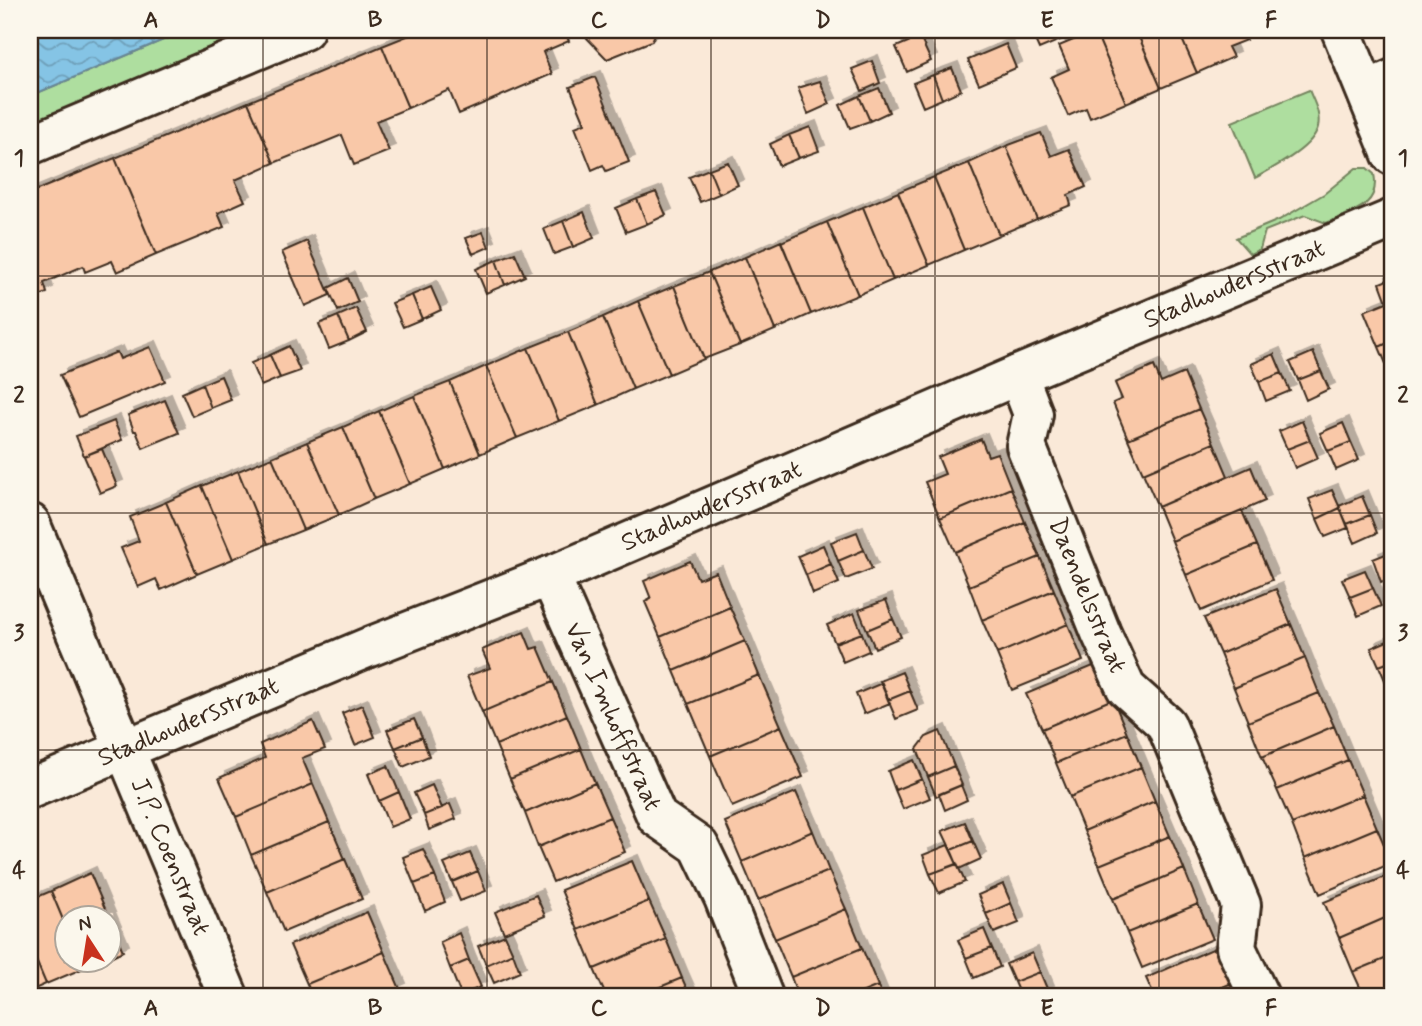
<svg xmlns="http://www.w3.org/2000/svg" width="1422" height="1026" font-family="Mynerve,sans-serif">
<defs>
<pattern id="water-waves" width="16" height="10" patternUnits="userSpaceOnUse" patternTransform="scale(1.75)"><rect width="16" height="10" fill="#85c4e5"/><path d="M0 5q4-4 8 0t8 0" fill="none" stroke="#6e9fb9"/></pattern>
<filter id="shadow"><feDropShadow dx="6" dy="-6" stdDeviation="0" flood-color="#0004"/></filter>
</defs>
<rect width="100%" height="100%" fill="#fae9d8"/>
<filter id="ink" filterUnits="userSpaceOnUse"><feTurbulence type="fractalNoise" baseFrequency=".0143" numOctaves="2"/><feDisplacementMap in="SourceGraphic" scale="14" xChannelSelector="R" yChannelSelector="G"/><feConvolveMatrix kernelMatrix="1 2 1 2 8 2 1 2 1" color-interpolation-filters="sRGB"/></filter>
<g filter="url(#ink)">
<!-- grass -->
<path fill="#aede9f" stroke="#74845e" stroke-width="2" d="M187,30H262L30,127V96Z
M1309,90C1314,102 1321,114 1318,127C1313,148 1273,168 1255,178L1232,122Z
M1356,168H1367L1374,174C1381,207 1351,212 1326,223L1305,215L1265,231L1260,249L1250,254L1236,238L1279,220L1324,194Z"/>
<!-- water -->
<path fill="url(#water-waves)" stroke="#678695" stroke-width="2" d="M30,30H187L30,96Z"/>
<!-- building -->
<path fill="#f9c8a8" stroke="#3b2a1e" stroke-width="2" filter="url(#shadow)" d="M422,30H564L569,41L543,52L552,74L459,114L449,90L408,108L382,46Z
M581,30H657L652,41L607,59L584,35Z
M1041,30H1061L1065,38L1039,49L1032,33Z
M1097,30H1136L1161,88L1126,103L1095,31Z
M1136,30H1178L1197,73L1161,88Z
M1178,30H1242L1246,40L1228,47L1233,57L1197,73Z
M1095,31L1126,103L1090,118L1086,108L1068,116L1051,77L1069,69L1059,46Z
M920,37L931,61L907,72L896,47Z
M1006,44L1016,68L979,84L968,60Z
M382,46L408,108L376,121L389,151L354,165L342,135L274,163L248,102Z
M872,61L880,83L862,91L852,69Z
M952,68L961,90L942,99L933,75Z
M933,75L942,99L923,107L913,83Z
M595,77L629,162L606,171L603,165L592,170L575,127L585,123L570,87Z
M820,81L830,104L808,114L798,88Z
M879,88L889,112L870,121L859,96Z
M859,96L870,121L850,128L840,105Z
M248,102L274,163L235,180L245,201L218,213L224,227L156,255L115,158Z
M810,127L819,151L799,158L789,135Z
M1041,133L1051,156L1069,149L1086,187L1068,195L1071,205L1037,219L1006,146Z
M789,135L799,158L779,166L770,144Z
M1006,146L1037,219L999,235L969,163Z
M115,158L156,255L117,272L112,261L85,272L83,266L44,283L47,293L30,300V193Z
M728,162L738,185L719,194L709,169Z
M969,163L999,235L964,250L934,177Z
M709,169L719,194L700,202L689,177Z
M934,177L964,250L929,265L898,192Z
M656,192L666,215L647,224L637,199Z
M898,192L929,265L893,280L863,207Z
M637,199L647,224L626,232L616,208Z
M863,207L893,280L858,295L827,222Z
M584,212L594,238L573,247L563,221Z
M563,221L573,247L554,254L544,229Z
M827,222L858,295L811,314L781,242Z
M483,232L489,247L473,254L466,238Z
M307,241L330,295L305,306L282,252Z
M781,241L811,314L775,330L745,257Z
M515,253L525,276L505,285L496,260Z
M745,257L775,330L740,345L709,272Z
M496,260L505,285L486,293L476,269Z
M709,272L740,345L704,359L674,286Z
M348,278L358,302L338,311L328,288Z
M1392,278V341L1379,347L1364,311L1387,302L1380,283Z
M674,286L704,359L669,374L638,301Z
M431,287L441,310L422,319L412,295Z
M412,295L422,319L403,327L392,303Z
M638,301L669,374L633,389L603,317Z
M356,308L367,332L349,341L338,316Z
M338,316L349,341L329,349L319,324Z
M603,317L633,389L598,405L568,332Z
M568,332L598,405L559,421L528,348Z
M1392,341V378L1379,347Z
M289,346L300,371L280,378L270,355Z
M150,347L165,381L79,417L60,375L117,352L120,359Z
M528,348L559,421L517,438L486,366Z
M1313,352L1321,371L1298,380L1290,362Z
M1274,354L1282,373L1259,382L1251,364Z
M270,355L280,378L261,386L251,363Z
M486,366L517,438L480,454L450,382Z
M1154,366L1161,383L1184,373L1199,409L1128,439L1113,403L1122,399L1115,383Z
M1321,371L1329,389L1306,400L1298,380Z
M1282,373L1290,391L1266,401L1259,382Z
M221,376L231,400L211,408L202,384Z
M450,382L480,454L445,469L414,396Z
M202,384L211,408L192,416L182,393Z
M414,396L445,469L410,484L379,411Z
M165,400L179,433L143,448L136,431H134L128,415Z
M1199,409L1214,443L1143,473L1128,439Z
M379,411L410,484L374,499L343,427Z
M114,421L122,440L84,456L76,436Z
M1302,421L1310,440L1287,449L1279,431Z
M1343,423L1351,442L1328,451L1320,433Z
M343,427L374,499L339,515L307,442Z
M981,439L988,456L997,453L1011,488L940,518L925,482L945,474L938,457Z
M1310,440L1318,458L1295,468L1287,449Z
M307,442L339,515L303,530L272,457Z
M1351,442L1359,460L1336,470L1328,451Z
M1214,443L1228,476L1158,507L1143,473Z
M102,449L117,486L100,493L84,456Z
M272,457L303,530L268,544L238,471Z
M1251,467L1265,501L1172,541L1158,507Z
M238,471L268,544L233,559L202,486Z
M202,486L233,559L197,574L166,502Z
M1011,488L1025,522L955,552L940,518Z
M1332,490L1340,508L1317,519L1309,499Z
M1362,496L1370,515L1347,524L1339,506Z
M166,502L197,574L161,590L156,579L138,587L121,548L139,541L130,517Z
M1340,508L1348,528L1325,537L1317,519Z
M1242,511L1257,545L1186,575L1172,541Z
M1370,515L1377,533L1355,543L1347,524Z
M1025,522L1040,557L969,586L955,552Z
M857,532L864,550L838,561L831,542Z
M823,545L831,564L806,575L798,556Z
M1257,545L1272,580L1201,611L1186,575Z
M864,550L872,569L846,579L838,561Z
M1388,553L1392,562V578L1381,582L1373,559Z
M1040,557L1054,590L982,620L969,586Z
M690,561L698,579L716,572L730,607L660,637L645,602L651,599L644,581Z
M831,564L839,583L813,594L806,575Z
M1365,570L1373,588L1350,597L1342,579Z
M1373,588L1381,606L1358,616L1350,597Z
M1276,589L1291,624L1220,654L1204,618Z
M1054,590L1068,624L997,654L982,620Z
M886,600L893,619L867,630L859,610Z
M730,607L745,641L674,671L660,637Z
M854,613L862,633L835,643L827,625Z
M893,619L901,637L875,648L867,630Z
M1068,624L1083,661L1012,690L997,654Z
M1291,624L1305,658L1234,688L1220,654Z
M524,632L531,649L538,647L553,682L482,712L467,676L490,668L482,650Z
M862,633L869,651L843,662L835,643Z
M1392,639V661L1379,666L1371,648Z
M745,641L759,675L688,704L674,671Z
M1305,658L1319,693L1248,722L1234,688Z
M1392,661V682L1387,685L1379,666Z
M1098,664L1113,699L1042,729L1026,694Z
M902,672L910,691L888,700L880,681Z
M759,675L781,726L710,756L688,704Z
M553,682L567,715L496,745L482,712Z
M882,683L890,703L864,714L856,694Z
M910,691L918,710L896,719L888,700Z
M1319,693L1334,726L1262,757L1248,722Z
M1113,699L1127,733L1056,763L1042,729Z
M362,705L375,737L355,745L342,713Z
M567,715L581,749L510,779L496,745Z
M414,719L422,737L395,748L387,730Z
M313,721L325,749L302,758L313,784L236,817L219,778L265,758L260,744Z
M781,726L803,777L732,807L710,756Z
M1334,726L1348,760L1277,790L1262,757Z
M940,731L954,766L928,777L917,749L926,737Z
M1127,733L1141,767L1070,797L1056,763Z
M422,737L429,756L403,767L395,748Z
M581,749L595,783L525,813L510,779Z
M914,760L922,779L895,790L888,771Z
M1348,760L1363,795L1292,824L1277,790Z
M388,766L399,792L379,801L368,774Z
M954,766L962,785L936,796L928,777Z
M1141,767L1155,801L1084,831L1070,797Z
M922,779L930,798L903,809L895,790Z
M595,783L610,817L538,847L525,813Z
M313,784L329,822L251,855L236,817Z
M432,785L442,808L424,815L414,793Z
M961,785L967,800L945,810L939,794Z
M399,792L410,819L390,827L379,801Z
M796,792L813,831L742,862L725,822Z
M1363,795L1377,828L1305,858L1292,824Z
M1155,801L1170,836L1099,865L1084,831Z
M450,804L456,819L429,830L424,815Z
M610,817L625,852L553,882L538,847Z
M329,822L345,859L267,892L251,855Z
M965,822L973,841L951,850L942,831Z
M1377,828L1392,863L1320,894L1305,858Z
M813,831L829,871L758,900L742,862Z
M1170,836L1184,869L1113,899L1099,865Z
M973,841L981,859L959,869L951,850Z
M948,845L957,864L930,874L923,855Z
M423,849L435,876L414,884L403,857Z
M470,853L478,871L452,882L444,864Z
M345,859L362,899L284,932L267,892Z
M632,861L649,901L578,930L561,890Z
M957,864L965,882L939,893L930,874Z
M1184,869L1198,904L1127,933L1113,899Z
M478,871L486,891L460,901L452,882Z
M829,871L846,909L775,939L758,900Z
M90,873L123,951L108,958V918H66V927L51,891Z
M1392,874V915L1339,938L1324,902Z
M435,876L445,902L425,911L414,884Z
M1003,884L1011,903L986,914L978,895Z
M51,891L66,927V960H80L84,968L46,984L30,946V900Z
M536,895L545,916L504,933L495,912Z
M649,901L666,939L594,969L578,930Z
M1011,903L1019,923L994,933L986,914Z
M1198,904L1213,939L1142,968L1127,933Z
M846,909L862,948L791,977L775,939Z
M367,912L384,952L307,984L290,945Z
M1392,915V956L1353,972L1339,938Z
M984,929L992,948L966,958L958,940Z
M459,933L469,960L450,968L440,942Z
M505,935L513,953L486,965L478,946Z
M666,939L682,978L638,996H606L594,969Z
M30,946L46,984L30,991Z
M1217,947L1232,983L1201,996H1154L1146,978Z
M862,948L878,986L854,996H798L791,977Z
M992,948L1000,967L974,978L966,958Z
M384,952L400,989L384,996H312L307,984Z
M513,953L520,972L494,983L486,965Z
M1032,953L1040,972L1014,982L1006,964Z
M1392,956V995L1364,996L1353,972Z
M469,960L481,987L461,995L450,968Z
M1040,972L1048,991L1035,996H1020L1014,982Z
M682,978L690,996H638Z
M1232,983L1238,996H1201Z
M878,986L882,996H854Z"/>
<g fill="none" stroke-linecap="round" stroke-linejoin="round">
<defs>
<path id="lane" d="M1364,85L1392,73"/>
<g id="street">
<path d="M1341,30L1392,155"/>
<path d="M30,145L304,30"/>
<path id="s1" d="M1018,375L1033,414L1026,446L1101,633L1126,688L1166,724L1241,905L1236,948L1259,996"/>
<path id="s2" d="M30,523L228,996"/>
<path id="s3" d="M550,576L657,817L699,846L724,898L763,996"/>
<path id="s4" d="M30,789L369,647L550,576L1018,375L1392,219"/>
</g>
</defs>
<!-- lane casing -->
<use href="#lane" stroke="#3b2a1e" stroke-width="32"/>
<!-- street casing -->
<use href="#street" stroke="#3b2a1e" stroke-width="44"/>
<!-- lane -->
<use href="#lane" stroke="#fbf7ec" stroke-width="26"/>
<!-- street -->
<use href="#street" stroke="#fbf7ec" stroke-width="38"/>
</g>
</g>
<!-- grid -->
<path fill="none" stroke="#3b2a1e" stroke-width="2" stroke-opacity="0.55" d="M263,30V996M487,30V996M711,30V996M935,30V996M1159,30V996M30,276H1392M30,513H1392M30,750H1392"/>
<g text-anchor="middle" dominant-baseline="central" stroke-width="5" stroke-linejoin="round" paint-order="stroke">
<!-- street labels -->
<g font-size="26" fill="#3b2a1e" stroke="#fbf7ec">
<text stroke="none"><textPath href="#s4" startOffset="1306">Stadhoudersstraat</textPath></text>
<text stroke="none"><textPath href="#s4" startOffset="738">Stadhoudersstraat</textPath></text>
<text stroke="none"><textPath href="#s1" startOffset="236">Daendelsstraat</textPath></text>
<text stroke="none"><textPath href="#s3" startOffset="154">Van Imhoffstraat</textPath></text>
<text stroke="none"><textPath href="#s4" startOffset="172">Stadhoudersstraat</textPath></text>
<text stroke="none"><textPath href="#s2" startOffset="362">J.P. Coenstraat</textPath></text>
</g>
</g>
<!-- margin -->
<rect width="1422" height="1026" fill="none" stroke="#fbf7ec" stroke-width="77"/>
<!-- north arrow -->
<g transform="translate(88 939) rotate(348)"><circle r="33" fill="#fbf7ec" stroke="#aea59a" stroke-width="2"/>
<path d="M0-5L12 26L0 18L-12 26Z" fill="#c8321e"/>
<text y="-10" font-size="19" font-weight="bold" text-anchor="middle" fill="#3b2a1e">N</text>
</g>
<rect x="38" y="38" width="1346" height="950" fill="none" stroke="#3b2a1e" stroke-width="2.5"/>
<g font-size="23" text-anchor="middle" font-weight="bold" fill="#3b2a1e">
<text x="151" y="27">A</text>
<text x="375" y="27">B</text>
<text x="599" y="27">C</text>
<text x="823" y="27">D</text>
<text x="1047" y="27">E</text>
<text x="1271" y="27">F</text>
<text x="19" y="165">1</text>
<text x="1403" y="165">1</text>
<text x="19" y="402">2</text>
<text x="1403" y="402">2</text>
<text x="19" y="640">3</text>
<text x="1403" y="640">3</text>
<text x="19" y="877">4</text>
<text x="1403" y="877">4</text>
<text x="151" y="1015">A</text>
<text x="375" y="1015">B</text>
<text x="599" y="1015">C</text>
<text x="823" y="1015">D</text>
<text x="1047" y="1015">E</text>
<text x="1271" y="1015">F</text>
</g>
</svg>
